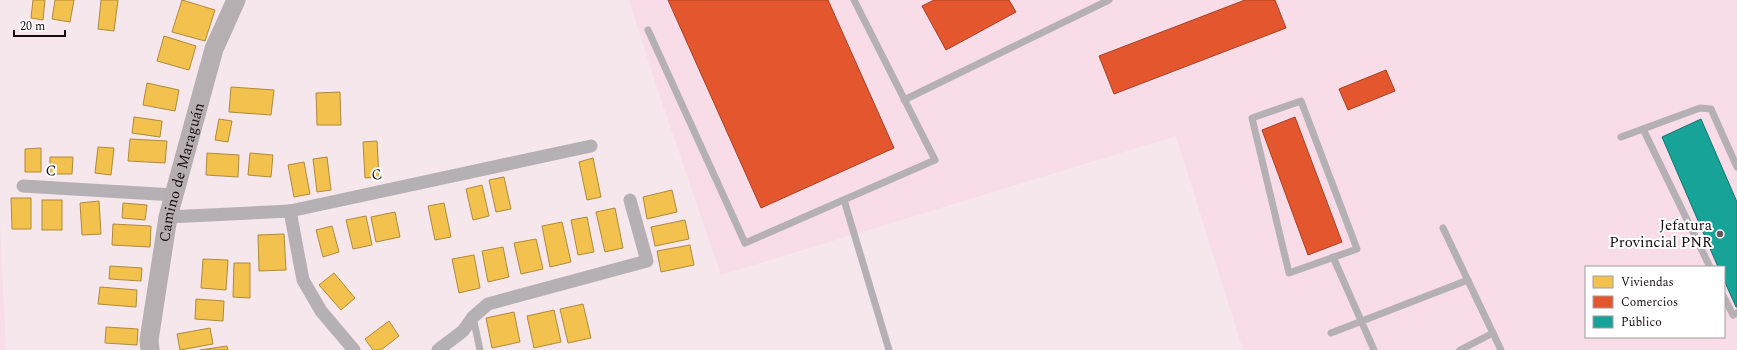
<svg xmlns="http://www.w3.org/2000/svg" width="1737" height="350" viewBox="0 0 1737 350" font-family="Spectral,serif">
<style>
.built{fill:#f8dce7;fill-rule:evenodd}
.homes{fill:#f2c14e;stroke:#b08a3b}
.shops{fill:#e4572e;stroke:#a64025}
.public{fill:#17a398;stroke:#17756f}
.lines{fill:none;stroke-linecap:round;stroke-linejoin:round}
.lane{stroke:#b5b0b3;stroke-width:7}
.street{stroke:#b5b0b3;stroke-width:13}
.secondary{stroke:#b5afb2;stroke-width:19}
.poi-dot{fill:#64585d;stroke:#fff;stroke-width:1.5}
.labels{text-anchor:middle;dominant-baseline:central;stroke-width:4;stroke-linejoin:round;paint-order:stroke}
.street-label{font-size:15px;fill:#160b10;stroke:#fff}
.poi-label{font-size:15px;fill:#160b10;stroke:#fff;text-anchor:end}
</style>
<rect width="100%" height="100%" fill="#f5e7ec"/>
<g class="built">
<path d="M629 0H1737V350H1243L1176 136 721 275 653 76ZM1586 267H1724V337H1586Z"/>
<path d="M0 225 6 350H0Z"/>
</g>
<g class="homes">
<path d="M33 0H45L43 20 31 18Z"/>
<path d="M55 0H74L70 22 52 19Z"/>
<path d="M101 0H118L114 31 98 29Z"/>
<path d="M182 0 215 10 205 41 172 32Z"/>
<path d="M164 36 196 46 189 70 157 61Z"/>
<path d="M147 83 179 90 175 111 143 105Z"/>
<path d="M231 87 274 90 271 115 229 112Z"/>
<path d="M340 92 341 125H317L316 93Z"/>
<path d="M134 117 162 121 160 137 132 133Z"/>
<path d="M219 119 232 121 228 142 215 140Z"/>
<path d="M130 139 167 141 165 163 128 161Z"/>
<path d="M377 141 379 177 365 178 363 142Z"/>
<path d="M98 147 114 148 111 175 95 173Z"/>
<path d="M41 148V172H25V149Z"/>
<path d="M207 153 239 155 238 177 206 175Z"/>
<path d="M250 153 273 155 271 177 248 175Z"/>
<path d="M50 157H73L72 174H50Z"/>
<path d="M327 157 331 190 317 192 313 159Z"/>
<path d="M593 158 601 197 587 200 579 162Z"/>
<path d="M304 162 310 194 294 197 288 165Z"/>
<path d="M504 177 511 209 496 212 489 180Z"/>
<path d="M482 185 489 216 473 220 466 189Z"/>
<path d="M672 190 677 212 647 219 643 197Z"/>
<path d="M11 198H31V229H12Z"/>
<rect x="42" y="200" width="20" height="30"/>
<path d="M99 201 101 234 82 235 80 203Z"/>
<path d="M123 203 147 205 145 220 122 218Z"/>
<path d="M444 203 451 237 435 240 428 206Z"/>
<path d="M615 208 623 248 605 252 596 212Z"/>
<path d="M395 212 400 237 376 242 371 217Z"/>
<path d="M366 216 372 245 353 249 346 220Z"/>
<path d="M587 217 594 252 578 255 571 220Z"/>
<path d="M685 220 689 239 655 246 651 227Z"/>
<path d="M562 222 571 262 550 267 542 226Z"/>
<path d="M113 224 151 226 150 247 112 245Z"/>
<path d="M332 226 339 252 323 257 316 230Z"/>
<path d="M284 234 286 270 259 271 258 235Z"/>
<path d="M536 239 543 269 521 274 514 243Z"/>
<path d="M690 245 694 265 661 272 657 251Z"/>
<path d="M503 247 509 277 488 282 482 251Z"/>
<path d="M474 255 480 288 459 293 452 259Z"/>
<path d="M203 259 228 260 226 290 201 288Z"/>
<path d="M234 263H250V298L233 297Z"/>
<path d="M110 266 142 268 141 281 109 279Z"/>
<path d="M334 273 355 298 341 310 319 285Z"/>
<path d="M100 287 137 290 136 307 98 304Z"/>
<path d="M196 299 224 301 223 321 195 319Z"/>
<path d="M583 304 591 338 568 343 560 309Z"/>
<path d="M554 310 561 342 534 348 527 316Z"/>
<path d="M514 312 520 342 492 348 486 318Z"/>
<path d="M389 321 399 336 381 350H373L365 339Z"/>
<path d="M106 327 138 329 137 345 105 343Z"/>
<path d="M210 328 213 344 180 350 177 334Z"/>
<path d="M227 346 228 350H200Z"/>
</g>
<g class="shops">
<path d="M668 0H828L894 148 761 208Z"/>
<path d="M934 0H1009L1016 12 946 50 922 6Z"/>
<path d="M1245 0H1275L1286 28 1114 94 1099 56Z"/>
<path d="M1386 70 1395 91 1348 110 1339 89Z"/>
<path d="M1295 117 1342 242 1308 255 1262 130Z"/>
</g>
<path class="public" d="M1701 119 1737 202V307H1736L1724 280V267H1718L1662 137Z"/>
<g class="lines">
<g class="lane">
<path d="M648 30 745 243 935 160 854 0"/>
<path d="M904 100 1109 0"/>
<path d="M1301 101 1357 249 1289 273 1252 118Z"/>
<path d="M1643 129 1710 267"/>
<path d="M1621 137 1700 108 1711 109 1737 167"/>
<path d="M844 200 889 350"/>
<path d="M1443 228 1501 350"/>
<path d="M1333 257 1374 350"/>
<path d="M1724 297 1733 315 1737 313"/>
<path d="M473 317 480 350"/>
<path d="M1331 333 1468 280"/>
<path d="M1460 350 1493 333"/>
</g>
<g class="street">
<path d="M23 186 174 195"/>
<path d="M290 211 303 280 321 311 354 350"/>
<path d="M168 217 290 211 591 146"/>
<path d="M438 350 463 331 473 317 488 304 647 261 630 200"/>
</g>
<path class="secondary" id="s1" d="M150 350 149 340 168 217 214 49 236 0"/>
</g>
<circle class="poi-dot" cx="1720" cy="234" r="4"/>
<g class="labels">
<g class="street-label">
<text transform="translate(51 171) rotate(4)">C</text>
<text stroke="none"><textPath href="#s1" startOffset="181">Camino de Maraguán</textPath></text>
<text transform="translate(377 175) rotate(-12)">C</text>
</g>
<g class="poi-label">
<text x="1712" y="225">Jefatura<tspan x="1712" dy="17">Provincial PNR</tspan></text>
</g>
</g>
<rect x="1585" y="266" width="140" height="72" fill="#ffffff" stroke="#a29d9f"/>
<rect x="1593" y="276" width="20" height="12" fill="#f2c14e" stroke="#a29d9f"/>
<text x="1621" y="286" font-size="12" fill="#160b10">Viviendas</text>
<rect x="1593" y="296" width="20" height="12" fill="#e4572e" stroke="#a29d9f"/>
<text x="1621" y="306" font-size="12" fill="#160b10">Comercios</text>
<rect x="1593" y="316" width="20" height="12" fill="#17a398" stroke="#a29d9f"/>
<text x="1621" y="326" font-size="12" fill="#160b10">Público</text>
<path d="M14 30v6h51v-6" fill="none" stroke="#160b10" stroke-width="2"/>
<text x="20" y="30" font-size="12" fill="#160b10" stroke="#ffffff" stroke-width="3" paint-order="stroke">20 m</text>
</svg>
